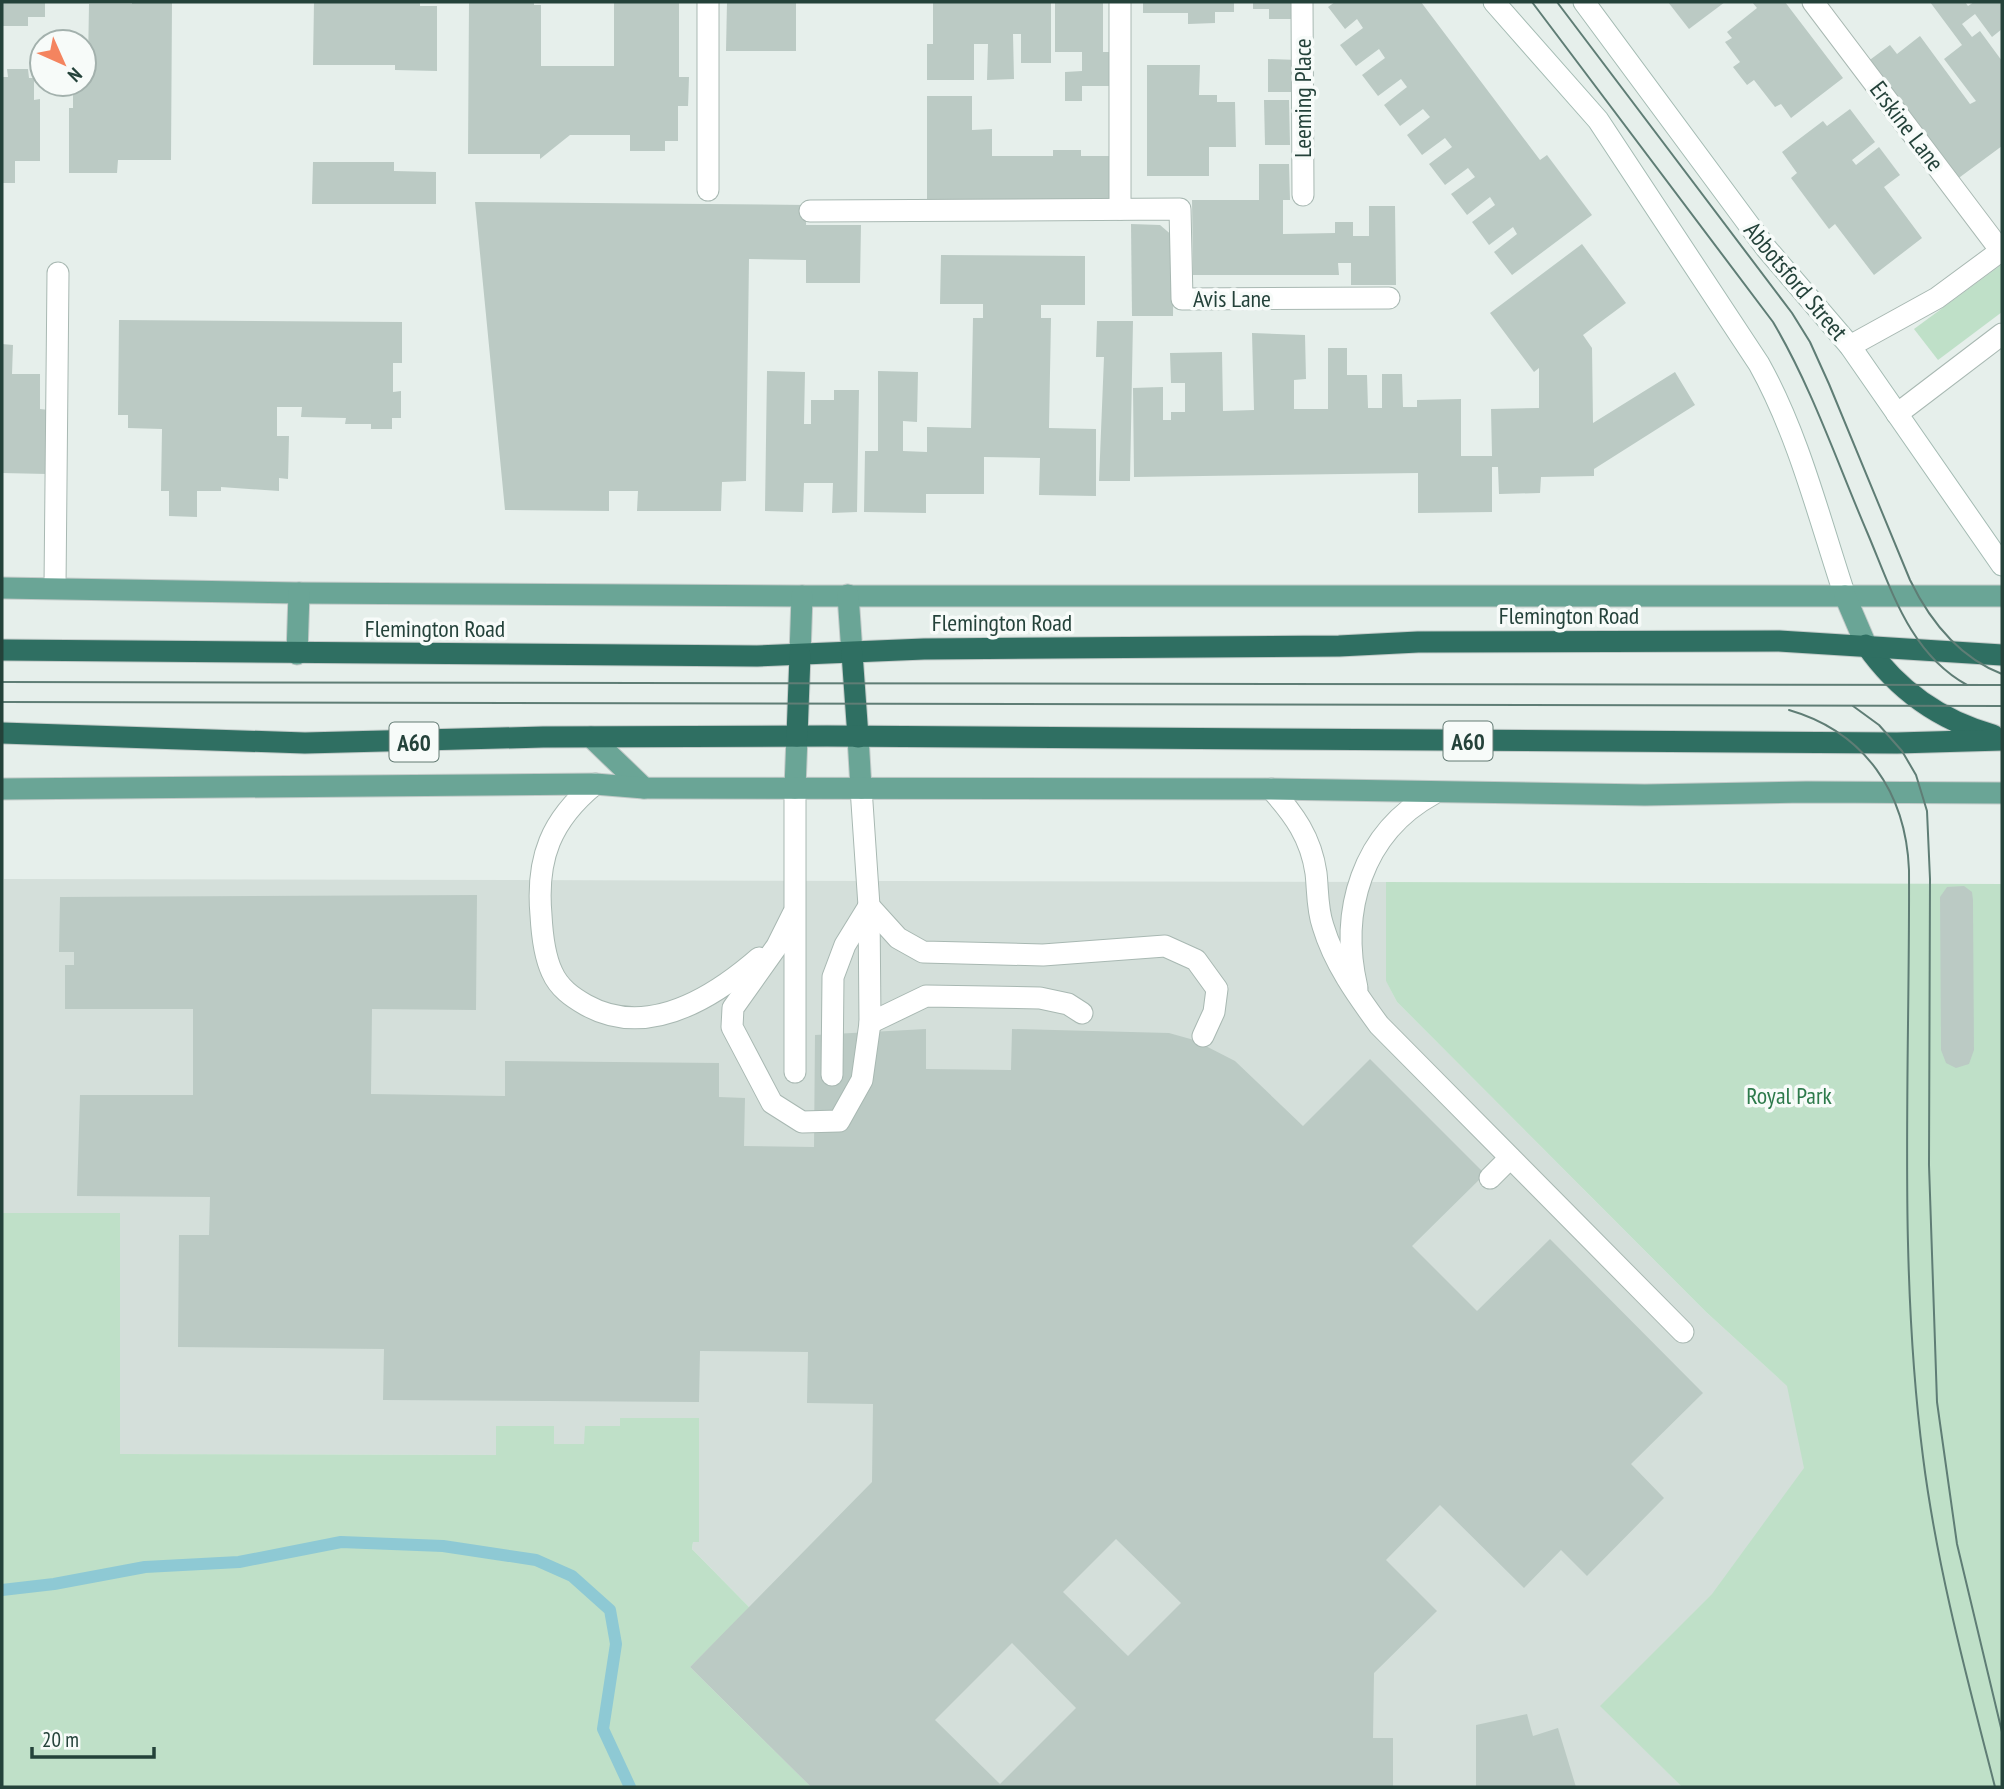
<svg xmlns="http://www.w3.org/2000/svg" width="2004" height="1789" viewBox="0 0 2004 1789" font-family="'PT Sans Narrow',sans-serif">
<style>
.built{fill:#d4dfda}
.green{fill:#bfe0c8}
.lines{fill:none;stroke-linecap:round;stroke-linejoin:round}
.stream{stroke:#8ec9d4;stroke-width:12}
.building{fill:#bbcac4;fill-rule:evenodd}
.lane-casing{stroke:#a8b8b2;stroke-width:23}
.street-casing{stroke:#a8b8b2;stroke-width:23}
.secondary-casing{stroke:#a4bbb3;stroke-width:23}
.primary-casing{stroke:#c2cac8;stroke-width:23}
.highway-casing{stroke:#c2cac8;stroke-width:23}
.lane{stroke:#fff;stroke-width:21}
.street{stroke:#fff;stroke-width:21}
.secondary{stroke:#fff;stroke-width:21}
.primary{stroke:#6aa596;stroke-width:21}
.highway{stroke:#2f6f62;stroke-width:21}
.tram{stroke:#5f7d75;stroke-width:2}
.labels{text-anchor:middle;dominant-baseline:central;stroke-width:7;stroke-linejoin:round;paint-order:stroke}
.shield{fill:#f7fbf9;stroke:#637a73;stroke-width:2}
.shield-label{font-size:23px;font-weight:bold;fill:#24423a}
.street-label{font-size:24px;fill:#24423a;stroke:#f7fbf9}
.park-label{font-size:24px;fill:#2d7a4b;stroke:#f7fbf9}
</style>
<rect width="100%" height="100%" fill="#e6efeb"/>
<path class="built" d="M4 879 1386 882V980L1397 1002 1706 1312 1857 1449 1601 1706 1682 1787H811L690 1667 750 1608 692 1549 693 1542 699 1541 698 1418H620L621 1426H585V1444H554V1427L496 1426 497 1455 120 1454V1213H2Z"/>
<g class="green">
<path d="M2001 265 2002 312 1938 360 1914 329Z"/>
<path d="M1386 882 2002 884V1787H1682L1600 1706 1712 1594 1804 1468 1787 1386 1706 1312 1397 1002 1386 981Z"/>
<path d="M2 1213H120V1454L496 1455V1426H554V1444H584L585 1426H620V1418H699V1542H693L692 1549 750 1608 690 1667 811 1787H2Z"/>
</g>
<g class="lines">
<path class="stream" d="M2 1590 54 1584 145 1567 239 1562 341 1542 443 1546 536 1560 572 1576 610 1610 616 1644 603 1729 630 1787"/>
</g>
<g class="building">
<path d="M2 2H45V17H28V26H2Z"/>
<path d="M132 2H172L171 160H118L117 173H69V108H73V84H84V63H88L89 4H132Z"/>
<path d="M314 2H420V6H437V71L395 70V65H313Z"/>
<path d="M469 2H534V5H541V66H614V2H679V77H689L688 106H678V141H665V151H630V135H570L540 159V154H468Z"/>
<path d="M727 2H796V51H726Z"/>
<path d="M933 2H1051V63H1021V34H1013L1014 79 987 80 988 44H974V80H927V44H933Z"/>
<path d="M1055 2H1103V52H1113L1114 86H1082V101H1065V72L1082 71V52H1055Z"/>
<path d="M1143 2H1234V12H1215V23L1188 24V13H1143Z"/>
<path d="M1253 2H1295V19H1269V9H1253Z"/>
<path d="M1335 2H1421L1540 160 1547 155 1592 215 1512 275 1494 252 1517 234 1513 227 1489 245 1472 222 1495 205 1490 197 1467 215 1451 194 1475 177 1468 168 1445 185 1429 164 1452 147 1445 138 1422 155 1407 135 1430 117 1423 109 1400 126 1384 105 1407 87 1401 79 1378 96 1362 75 1385 58 1379 49 1356 66 1340 45 1363 28 1357 19 1345 29 1328 7Z"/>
<path d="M1668 2H1725L1689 29Z"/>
<path d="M1752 2H1785L1843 78 1791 118 1781 104 1775 107 1754 80 1747 85 1733 67 1740 62 1725 42 1732 38 1727 32 1757 8Z"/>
<path d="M1930 2H1965L1968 6 1974 2H2002V29L1992 37 1975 14 1962 24 1972 37 1980 31 2002 61V146L1956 180 1867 62 1890 45 1897 54 1920 36 1970 104 1976 101 1944 59 1962 45Z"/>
<path d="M1268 59 1299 60V92H1268Z"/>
<path d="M1147 65H1200L1199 95H1217V102H1235L1236 147H1209V176H1147Z"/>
<path d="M7 69H28L29 78H34V100L40 99V161H15V183H2V77H8Z"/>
<path d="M927 96H972V130L992 129V156H1053V150H1081V156H1111V199L927 201Z"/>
<path d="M1264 100H1289L1290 145H1265Z"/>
<path d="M1850 109 1875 142 1852 160 1856 165 1879 147 1900 175 1884 187 1922 238 1874 275 1835 224 1829 229 1808 201 1791 178 1797 173 1782 152 1823 121 1827 126Z"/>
<path d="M313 162H394V171L436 172V204H312Z"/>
<path d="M1259 164H1289L1290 200H1283V234L1335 233V222H1353V236H1369V206H1395L1396 285H1351V263H1338L1339 275H1193L1192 200H1259Z"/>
<path d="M475 202 807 205 806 225H861L860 283H806V260L749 259 746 481 722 482 721 511H637L638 491H609V511L505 510Z"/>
<path d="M1131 224 1160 225 1174 237 1173 316H1132Z"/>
<path d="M1582 244 1626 303 1583 335 1592 348 1593 423 1675 372 1695 405 1594 469V476L1541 477 1540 493 1499 494 1498 467H1492V512L1418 513V473L1134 477 1133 388 1163 387V420H1171V412H1185V383H1171L1170 353 1222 352 1223 411 1254 410 1252 333 1305 335 1306 379 1294 380V409H1328V348H1347V375H1367L1368 408H1382V374H1402L1403 407H1417V400L1461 399V456H1492L1491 409 1539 408V368L1534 372 1490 313Z"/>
<path d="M941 255 1085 256V305H1041V318H1051L1049 428 1096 429V496L1039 495 1040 458 984 457V494H926V513L864 512 865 451H878V371L918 372 917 422 903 421V451L927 452V427L971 428 973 318H983V304H940Z"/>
<path d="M119 320 402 322V363H393V392L401 391V418H392V429H371V424H345L346 418 301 417 302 407H277V436H289L288 479 279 478V491L221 487V491H197V517L169 516V491H161L162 429 128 428V415H118Z"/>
<path d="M1097 321H1133L1130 481H1099L1104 357H1096Z"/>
<path d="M2 344 13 345 12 374H40V409L49 410 47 474 2 473Z"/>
<path d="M767 371 805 372 804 424H811V400H834V390H859L857 512 832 513 833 483H804L803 512 765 511Z"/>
<path d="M1964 886 1972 892 1973 900 1974 1050 1969 1064 1956 1068 1946 1063 1941 1050 1940 897 1947 887Z"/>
<path d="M477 895 476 1010 372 1009 371 1094 505 1096V1061L719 1063V1097L745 1098 744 1146 814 1147 815 1035 926 1029V1069L1011 1070 1012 1029 1169 1033 1194 1040 1235 1061 1303 1126 1370 1059 1485 1174 1412 1246 1477 1311 1550 1239 1703 1393 1631 1464 1664 1498 1587 1576 1561 1550 1524 1588 1440 1505 1386 1560 1437 1611 1374 1673 1373 1738H1393V1787H811L690 1667 872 1482 873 1404 807 1403 808 1352 700 1351 699 1402 383 1400 384 1349 178 1347 179 1235H209L210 1197 77 1196 80 1095H193V1009H65V965H74V952H59L60 897ZM1116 1539 1181 1603 1128 1656 1063 1592ZM1012 1643 1076 1708 1000 1784 935 1720Z"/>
<path d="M1527 1714 1533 1736 1558 1728 1576 1787H1476V1725Z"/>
</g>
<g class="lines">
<defs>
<g id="lane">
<path d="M1120 2V209"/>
<path d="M1302 2 1303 195"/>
<path d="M1813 2 2001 251"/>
<path d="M708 190V2"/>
<path d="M810 211 1180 209 1182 299 1389 298"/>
<path d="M55 587 58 273"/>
<path d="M595 784C551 820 536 858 541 915 542 934 544 955 552 972 559 988 572 997 586 1005 647 1039 713 998 759 958"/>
<path d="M795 788V1072"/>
<path d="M1271 789C1294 814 1311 838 1316 873 1318 891 1317 909 1323 926 1334 963 1357 995 1379 1025L1683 1332"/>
<path d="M869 906 898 938 923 952 1043 955 1165 946 1196 960 1217 989 1214 1012 1203 1036"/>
<path d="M793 914 777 946 733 1008 732 1027 772 1103 802 1122 839 1121 862 1080 870 1023 869 906 861 788"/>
<path d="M1357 988C1339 911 1362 833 1433 794"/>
<path d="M870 1023 926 996 1040 998 1068 1004 1082 1013"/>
<path d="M832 1075 833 977 845 945 869 906"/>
<path d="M1490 1178 1510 1158"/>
</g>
<g id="street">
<path d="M1850 346 1937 298 2002 250"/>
<path d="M1897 414 2002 334"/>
</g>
<g id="secondary">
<path d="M1494 2 1598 120 1759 364C1799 436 1819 518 1845 596"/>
<path d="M1584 2 1766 248 1850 346 2002 565"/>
</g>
<g id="primary">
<path d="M2 588 299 593 802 596H2002"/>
<path d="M848 595 852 653"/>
<path d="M1845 596 1866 645"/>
<path d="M297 654 299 593"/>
<path d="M800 655 802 596"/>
<path d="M591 737 644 788"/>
<path d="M858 737 861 788"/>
<path d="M795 788 797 736"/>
<path d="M2 789 595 784 644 788 1271 789 1645 795 1807 792 2002 793"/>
</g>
<g id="highway">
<path d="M1866 645C1898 691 1939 720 1993 735"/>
<path d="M2 650 757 656 924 649 1339 646 1418 642 1779 641 2002 655"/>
<path d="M852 653 858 737"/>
<path d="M2 733 305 743 543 737 827 736 1897 743 2002 740"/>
<path d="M797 736 800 655"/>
</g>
</defs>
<use href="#lane" class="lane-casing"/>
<use href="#street" class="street-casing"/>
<use href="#secondary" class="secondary-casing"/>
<use href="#primary" class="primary-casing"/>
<use href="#highway" class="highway-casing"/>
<use href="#lane" class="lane"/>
<use href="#street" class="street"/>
<use href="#secondary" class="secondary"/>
<use href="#primary" class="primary"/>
<use href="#highway" class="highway"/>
<g class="tram">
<path d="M1532 2 1773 322C1812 388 1837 462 1867 532 1891 588 1909 653 1967 685"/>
<path d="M1557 2 1792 313 1810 342 1829 384 1910 580C1930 621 1958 657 2002 674"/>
<path d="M2 682 2002 685"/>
<path d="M2 702 2002 706"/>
<path d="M1853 706 1879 725 1902 751 1916 775 1927 811 1930 879 1929 1165 1937 1402 1957 1544 2002 1732"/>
<path d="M1789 710C1865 732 1906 793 1909 870 1910 1065 1898 1263 1923 1457 1937 1568 1967 1678 1995 1787"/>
</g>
</g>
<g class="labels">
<g class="shield">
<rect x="1443.5" y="721.5" width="49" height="39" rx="5"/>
<rect x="389.5" y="722.5" width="49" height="39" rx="5"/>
</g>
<g class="shield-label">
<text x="1468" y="741">A60</text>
<text x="414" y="742">A60</text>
</g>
<g class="street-label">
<text transform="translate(1302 98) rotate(-90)">Leeming Place</text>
<text transform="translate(1907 126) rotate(53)">Erskine Lane</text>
<text transform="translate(1796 281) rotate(50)">Abbotsford Street</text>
<text x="1232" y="298">Avis Lane</text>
<text x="1569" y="615">Flemington Road</text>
<text x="1002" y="622">Flemington Road</text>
<text x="435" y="628">Flemington Road</text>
</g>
<g class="park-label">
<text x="1789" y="1095">Royal Park</text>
</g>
</g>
<rect width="2004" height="1789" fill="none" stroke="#24423a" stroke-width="7"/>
<g transform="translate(63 63) rotate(135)"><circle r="33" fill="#f7fbf9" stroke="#a3b1ad" stroke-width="2"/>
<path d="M0-5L12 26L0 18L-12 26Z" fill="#f4845f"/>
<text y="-10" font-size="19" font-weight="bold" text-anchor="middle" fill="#24423a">N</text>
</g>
<path d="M32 1747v10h122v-10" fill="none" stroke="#24423a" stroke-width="3.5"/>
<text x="42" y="1747" font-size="21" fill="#24423a" stroke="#f7fbf9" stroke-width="5" paint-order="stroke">20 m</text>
</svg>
